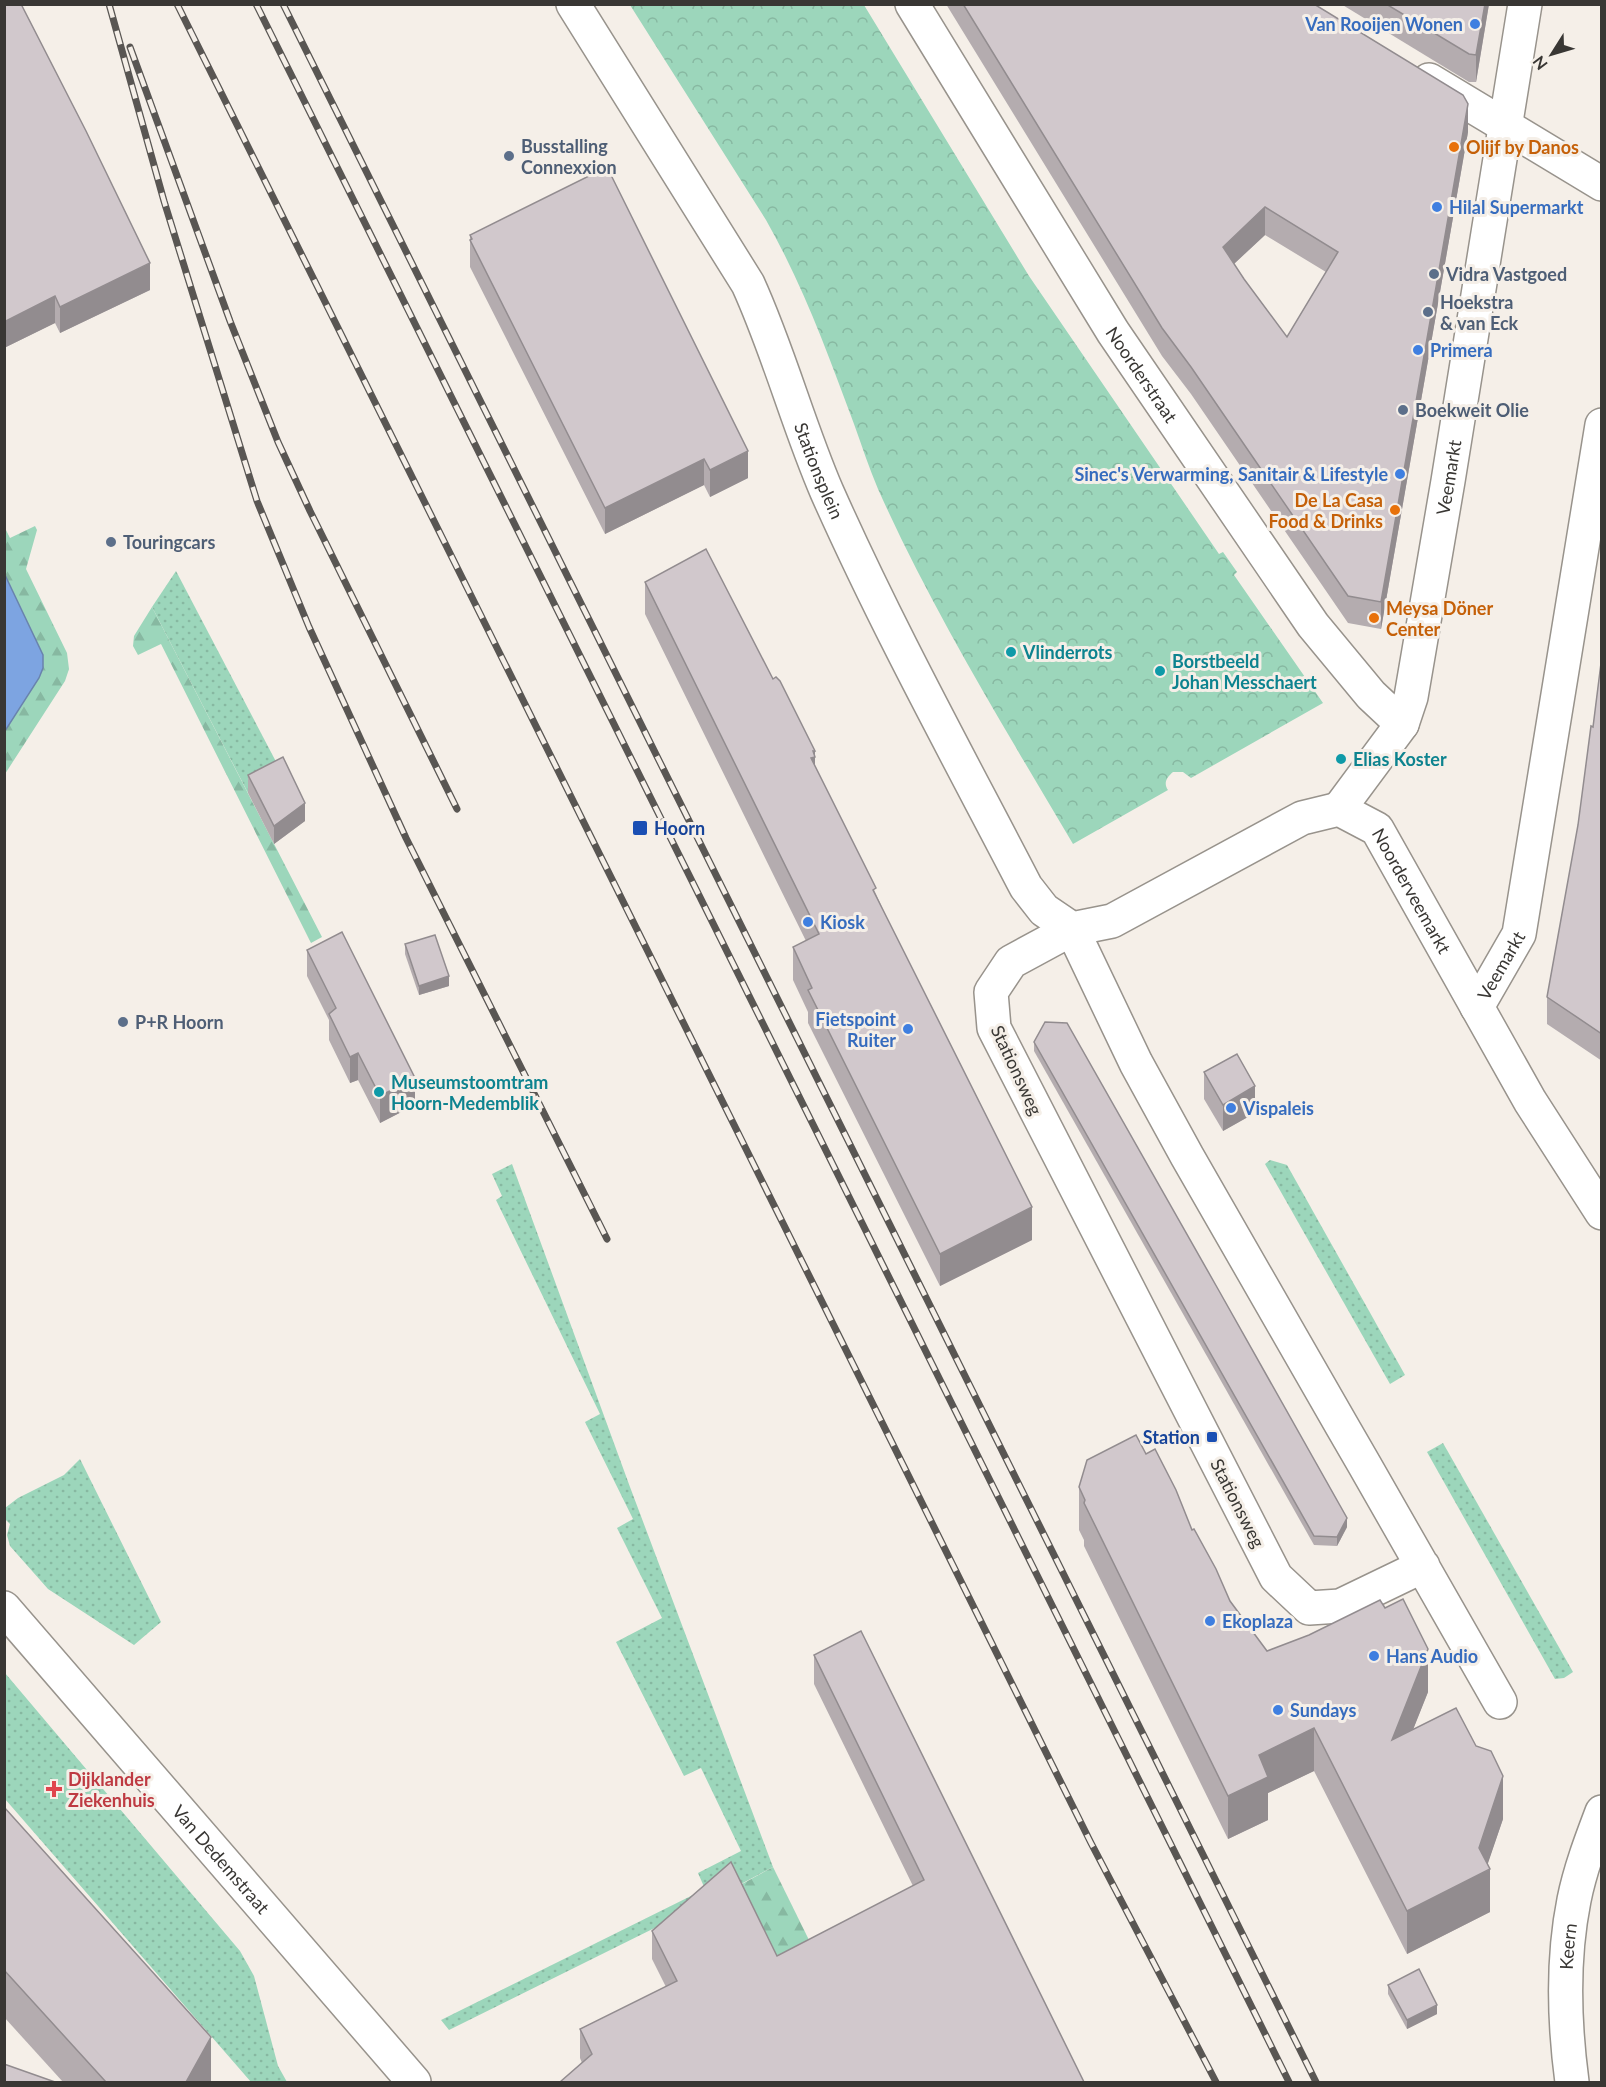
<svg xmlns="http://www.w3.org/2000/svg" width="1606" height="2087" viewBox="0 0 1606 2087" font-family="Lato,sans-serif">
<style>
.grass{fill:url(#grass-dots)}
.forest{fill:url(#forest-firs)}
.park{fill:url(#park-crowns)}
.water{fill:#7da4e1;stroke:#6983ad;stroke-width:1.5}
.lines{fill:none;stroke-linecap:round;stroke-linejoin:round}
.minor-casing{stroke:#98938c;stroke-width:36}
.tertiary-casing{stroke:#98938c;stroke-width:36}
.minor{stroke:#fff;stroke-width:33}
.tertiary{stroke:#fff;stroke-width:33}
.rail-casing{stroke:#595653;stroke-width:7}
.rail{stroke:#f5efe8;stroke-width:4.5;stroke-dasharray:14;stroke-linecap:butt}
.wall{fill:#b4acaf;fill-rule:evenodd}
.shaded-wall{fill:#928c8f}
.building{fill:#d1c8cc;stroke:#928c8f;stroke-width:1.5;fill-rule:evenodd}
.shop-dot{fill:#3f7fe0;stroke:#f5efe8;stroke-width:2}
.food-dot{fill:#e8710a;stroke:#f5efe8;stroke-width:2}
.service-dot{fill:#5c6f8a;stroke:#f5efe8;stroke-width:2}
.culture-dot{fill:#0f9aa8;stroke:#f5efe8;stroke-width:2}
.transit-dot{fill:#1a4fb4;stroke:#f5efe8;stroke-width:2}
.health-dot{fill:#e0444e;stroke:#f5efe8;stroke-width:2}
.labels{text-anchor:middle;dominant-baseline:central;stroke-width:6;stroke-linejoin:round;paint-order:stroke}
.shop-label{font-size:18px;font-weight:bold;fill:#366cbe;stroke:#f5efe8;text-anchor:start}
.service-label{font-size:18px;font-weight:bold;fill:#4e5e75;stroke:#f5efe8;text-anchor:start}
.food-label{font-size:18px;font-weight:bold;fill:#c56008;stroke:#f5efe8;text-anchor:start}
.street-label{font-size:18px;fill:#393734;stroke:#f5efe8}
.culture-label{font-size:18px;font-weight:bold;fill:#0d838f;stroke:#f5efe8;text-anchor:start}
.transit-label{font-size:18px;font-weight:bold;fill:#164399;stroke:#f5efe8;text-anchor:start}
.health-label{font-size:18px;font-weight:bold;fill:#be3a42;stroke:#f5efe8;text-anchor:start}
</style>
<defs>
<pattern id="grass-dots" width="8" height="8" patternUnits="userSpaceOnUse" patternTransform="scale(1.5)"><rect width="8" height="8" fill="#9cd6bb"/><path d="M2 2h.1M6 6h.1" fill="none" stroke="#87b8a1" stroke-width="1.8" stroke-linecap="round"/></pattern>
<pattern id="forest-firs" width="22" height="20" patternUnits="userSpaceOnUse" patternTransform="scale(1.5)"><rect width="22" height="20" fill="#9cd6bb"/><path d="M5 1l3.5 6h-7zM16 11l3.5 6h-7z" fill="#87b8a1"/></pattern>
<pattern id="park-crowns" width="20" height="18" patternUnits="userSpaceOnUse" patternTransform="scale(1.5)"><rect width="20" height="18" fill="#9cd6bb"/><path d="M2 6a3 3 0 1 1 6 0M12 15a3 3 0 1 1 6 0" fill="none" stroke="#87b8a1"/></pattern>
</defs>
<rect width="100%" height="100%" fill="#f5efe8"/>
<g class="grass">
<path d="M176 571 283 775 248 793 152 607Z"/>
<path d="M1270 1160 1287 1165 1405 1375 1390 1384 1265 1164Z"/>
<path d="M512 1164 630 1487 773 1867 711 1900 449 2030 441 2020 705 1889 698 1873 741 1851 701 1768 684 1776 616 1642 662 1618 617 1528 633 1519 585 1422 600 1414 496 1200 502 1196 492 1174Z"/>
<path d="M1443 1443 1573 1672 1564 1678 1555 1679 1427 1452Z"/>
<path d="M80 1459 161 1622 134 1645 48 1589 10 1546 7 1535 10 1524 5 1519V1508L18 1498 64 1475Z"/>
<path d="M5 1673 240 1951 254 1976 278 2066 287 2082H251L5 1799Z"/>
</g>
<g class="forest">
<path d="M4 526 10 538 35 526 37 530 26 569 67 653 69 669 65 681 5 774V731L39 678 43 668V655L5 575Z"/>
<path d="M152 607 322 937 311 943 161 644 138 655 133 646 134 636Z"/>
<path d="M773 1867 879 2082H826L731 1890Z"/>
</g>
<path class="park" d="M630 5H864L1029 276 1219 554 1223 552 1237 572 1234 575 1323 703 1191 778 1183 772H1173C1167 777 1163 783 1168 790L1073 844C1004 727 933 612 878 489 869 468 862 446 854 424 828 354 803 285 766 220Z"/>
<path class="water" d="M5 575 43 655V668L39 678 5 731Z"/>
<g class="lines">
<defs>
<g id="minor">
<path id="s1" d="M912 4 1113 332 1313 625 1371 695 1402 724"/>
<path d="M1429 80 1602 184"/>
<path id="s2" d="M1339 809 1402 724 1411 697 1448 481 1525 4"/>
<path id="s3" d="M1477 1007 1519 934 1602 425"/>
<path d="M1423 1566 1340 1606 1309 1608 1276 1577 994 1028 991 992 1011 962 1072 929 1136 1063 1187 1156 1342 1426 1364 1464 1500 1702"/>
</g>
<g id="tertiary">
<path id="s4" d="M573 4 748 284C779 352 798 425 827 492 887 627 958 756 1026 887L1044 910 1072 929 1112 921 1302 818 1339 809 1377 829 1530 1101 1602 1213"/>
<path id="s5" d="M4 1608 414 2082"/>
<path id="s6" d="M1572 2082C1564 2022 1562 1960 1574 1900 1580 1870 1591 1841 1602 1812"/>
</g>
</defs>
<use href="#minor" class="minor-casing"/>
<use href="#tertiary" class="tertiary-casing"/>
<use href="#minor" class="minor"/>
<use href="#tertiary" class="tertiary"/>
<defs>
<g id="rail">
<path d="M109 4 164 201 257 501 309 627 406 838 607 1239"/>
<path d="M177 4 1091 1843 1216 2082"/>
<path d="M256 4 1289 2082"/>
<path d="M283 4 1316 2082"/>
<path d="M130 47 230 321 278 442 310 511 457 809"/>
</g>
</defs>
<use href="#rail" class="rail-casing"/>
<use href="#rail" class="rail"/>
</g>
<g class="wall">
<path d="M4 4 150 290 60 333 55 323 4 348Z"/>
<path d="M946 4H1314L1468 132 1381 629 1348 623 1191 394 1162 356ZM1265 235 1326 272 1287 337 1244 279 1234 264Z"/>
<path d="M1341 4H1489L1476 82H1469Z"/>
<path d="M470 235 748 478 710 497 704 485 605 534 470 267Z"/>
<path d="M645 582 773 679 815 751V766L876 894 1032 1240 940 1286 808 1023V1012L793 980V947L806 941 645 614Z"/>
<path d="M1602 655V1061L1547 1024V997L1578 825 1593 727Z"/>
<path d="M248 775 305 821 274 844 248 793Z"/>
<path d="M405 944 449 986 419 995 405 954Z"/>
<path d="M307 950 415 1105 380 1123 358 1080 350 1083 329 1040V1020L307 976Z"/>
<path d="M1034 1042 1347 1527 1337 1546 1314 1545 1034 1051Z"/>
<path d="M1204 1072 1255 1113 1223 1131 1204 1099Z"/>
<path d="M1146 1454 1192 1530 1230 1601 1267 1651 1428 1692 1413 1729 1503 1819 1487 1865 1490 1912 1407 1954 1314 1771 1268 1793V1820L1228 1839 1084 1546V1540L1079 1530V1487Z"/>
<path d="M814 1655 1084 2082 582 2063 580 2058V2029L666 1987 652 1959V1931L777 1956 913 1886 814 1684Z"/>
<path d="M4 1807 211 2082H63L4 2017Z"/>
<path d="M1388 1985 1437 2014 1407 2029 1388 1994Z"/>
</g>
<g class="shaded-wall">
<path d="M1485 4H1489L1476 82V55Z"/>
<path d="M1468 104V132L1381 629V602Z"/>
<path d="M1265 207V235L1223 274V247Z"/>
<path d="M150 263V290L60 333V307Z"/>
<path d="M55 296V323L4 348V322Z"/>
<path d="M748 451V478L710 497V470Z"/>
<path d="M704 459V485L605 534V508Z"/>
<path d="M813 751H815V789L811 758Z"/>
<path d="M305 803V821L274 844V826Z"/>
<path d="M449 976V986L419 995V986Z"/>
<path d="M358 1053V1080L350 1083V1057Z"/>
<path d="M415 1078V1105L380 1123V1096Z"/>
<path d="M1255 1086V1113L1223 1131V1105Z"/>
<path d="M1032 1207V1240L940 1286V1254Z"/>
<path d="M1347 1518V1527L1337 1546V1537Z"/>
<path d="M1428 1649V1692L1392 1783V1740Z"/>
<path d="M1314 1728V1771L1268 1793V1820L1228 1839V1796L1259 1755Z"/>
<path d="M1503 1776V1819L1485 1872 1490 1869V1912L1407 1954V1911L1479 1848Z"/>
<path d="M1437 2005V2014L1407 2029V2020Z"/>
<path d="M211 2037V2082H186Z"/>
</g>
<g class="building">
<path d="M4 4H21L86 131 150 263 60 307 55 296 4 322Z"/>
<path d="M963 4H1314L1463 95 1468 104 1381 602 1348 596 1191 367 1162 328ZM1265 207 1338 252 1287 337 1244 279 1223 247Z"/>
<path d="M1386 4H1485L1476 55 1469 54Z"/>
<path d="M607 167 748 451 710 470 704 459 605 508 470 240 472 239 470 235Z"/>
<path d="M706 549 773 679 776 677 780 681 815 751H813L815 757 811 758 876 888 873 890 1032 1207 940 1254 808 990 812 988 793 947 819 934 645 582Z"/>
<path d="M1602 655V1034L1547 997 1578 825 1591 726 1593 727Z"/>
<path d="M283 757 305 803 274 826 248 775Z"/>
<path d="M342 932 415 1078 380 1096 358 1053 350 1057 329 1014 336 1008 307 950Z"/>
<path d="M435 935 449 976 419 986 405 944Z"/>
<path d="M1045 1022 1067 1023 1218 1289 1347 1518 1337 1537 1314 1536 1034 1042Z"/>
<path d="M1237 1054 1255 1086 1223 1105 1204 1072Z"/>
<path d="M1136 1435 1146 1454 1155 1449 1176 1490 1192 1530 1194 1529 1216 1569 1230 1601 1267 1651 1309 1635 1380 1600 1385 1608 1403 1599 1428 1649 1392 1740 1456 1708 1476 1746 1491 1751 1503 1776 1479 1848 1490 1869 1407 1911 1314 1728 1259 1755 1268 1777 1228 1796 1084 1503 1085 1500 1079 1487 1087 1460Z"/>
<path d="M861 1631 1084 2082H560L592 2054 580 2029 677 1981 652 1931 731 1862 777 1956 924 1880 814 1655Z"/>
<path d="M4 1807 211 2037 186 2082H106L4 1970Z"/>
<path d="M1419 1969 1437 2005 1407 2020 1388 1985Z"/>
<path d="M4 2064 55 2082H4Z"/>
</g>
<g class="shop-dot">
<circle cx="1475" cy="24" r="6"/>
<circle cx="1437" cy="207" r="6"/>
<circle cx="1418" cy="350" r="6"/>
<circle cx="1400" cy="474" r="6"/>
<circle cx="808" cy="922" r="6"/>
<circle cx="908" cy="1029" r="6"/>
<circle cx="1231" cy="1108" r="6"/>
<circle cx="1210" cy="1621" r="6"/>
<circle cx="1374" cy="1656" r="6"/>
<circle cx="1278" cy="1710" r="6"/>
</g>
<g class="food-dot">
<circle cx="1454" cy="147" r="6"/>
<circle cx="1395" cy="510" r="6"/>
<circle cx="1374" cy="618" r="6"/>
</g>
<g class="service-dot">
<circle cx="509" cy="156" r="6"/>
<circle cx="1434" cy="274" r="6"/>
<circle cx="1428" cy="312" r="6"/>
<circle cx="1403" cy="410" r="6"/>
<circle cx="111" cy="542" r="6"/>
<circle cx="123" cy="1022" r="6"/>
</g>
<g class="culture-dot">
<circle cx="1011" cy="652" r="6"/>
<circle cx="1160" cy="671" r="6"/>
<circle cx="1341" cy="759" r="6"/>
<circle cx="379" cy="1092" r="6"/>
</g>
<g class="transit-dot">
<rect x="632" y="820" width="16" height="16" rx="3"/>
<rect x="1206" y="1431" width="12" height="12" rx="3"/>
</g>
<path class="health-dot" d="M51 1780h6v6h6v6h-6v6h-6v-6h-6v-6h6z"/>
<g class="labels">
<g class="shop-label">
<text x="1463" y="24" text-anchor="end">Van Rooijen Wonen</text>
<text x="1449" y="207">Hilal Supermarkt</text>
<text x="1430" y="350">Primera</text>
<text x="1388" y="474" text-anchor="end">Sinec's Verwarming, Sanitair &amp; Lifestyle</text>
<text x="820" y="922">Kiosk</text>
<text x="896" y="1019" text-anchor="end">Fietspoint<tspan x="896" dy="21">Ruiter</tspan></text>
<text x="1243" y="1108">Vispaleis</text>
<text x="1222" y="1621">Ekoplaza</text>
<text x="1386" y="1656">Hans Audio</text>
<text x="1290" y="1710">Sundays</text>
</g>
<g class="service-label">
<text x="521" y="146">Busstalling<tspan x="521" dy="21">Connexxion</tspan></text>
<text x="1446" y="274">Vidra Vastgoed</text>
<text x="1440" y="302">Hoekstra<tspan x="1440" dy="21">&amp; van Eck</tspan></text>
<text x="1415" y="410">Boekweit Olie</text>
<text x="123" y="542">Touringcars</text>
<text x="135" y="1022">P+R Hoorn</text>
</g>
<g class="food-label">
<text x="1466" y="147">Olijf by Danos</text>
<text x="1383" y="500" text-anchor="end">De La Casa<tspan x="1383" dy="21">Food &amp; Drinks</tspan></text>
<text x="1386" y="608">Meysa Döner<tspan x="1386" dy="21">Center</tspan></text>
</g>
<g class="street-label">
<text stroke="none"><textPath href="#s1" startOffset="436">Noorderstraat</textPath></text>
<text stroke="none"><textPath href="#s4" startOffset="530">Stationsplein</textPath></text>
<text stroke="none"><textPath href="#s2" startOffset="357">Veemarkt</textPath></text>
<text stroke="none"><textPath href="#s4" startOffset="1467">Noorderveemarkt</textPath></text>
<text stroke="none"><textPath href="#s3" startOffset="48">Veemarkt</textPath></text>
<text transform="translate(1017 1070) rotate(65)">Stationsweg</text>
<text transform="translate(1238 1503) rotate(63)">Stationsweg</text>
<text stroke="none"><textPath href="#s5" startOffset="332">Van Dedemstraat</textPath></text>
<text stroke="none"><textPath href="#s6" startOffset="136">Keern</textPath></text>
</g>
<g class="culture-label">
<text x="1023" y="652">Vlinderrots</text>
<text x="1172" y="661">Borstbeeld<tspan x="1172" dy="21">Johan Messchaert</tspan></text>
<text x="1353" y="759">Elias Koster</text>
<text x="391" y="1082">Museumstoomtram<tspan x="391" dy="21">Hoorn-Medemblik</tspan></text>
</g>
<g class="transit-label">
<text x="654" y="828">Hoorn</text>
<text x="1200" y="1437" text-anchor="end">Station</text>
</g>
<g class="health-label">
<text x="68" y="1779">Dijklander<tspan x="68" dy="21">Ziekenhuis</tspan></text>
</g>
</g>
<rect width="1606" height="2087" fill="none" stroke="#393734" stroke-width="12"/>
<g transform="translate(1552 54) rotate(233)" stroke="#f5efe8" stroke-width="4.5" paint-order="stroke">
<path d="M0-4.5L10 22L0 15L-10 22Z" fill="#393734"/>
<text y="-9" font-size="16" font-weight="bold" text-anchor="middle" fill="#393734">N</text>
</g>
</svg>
